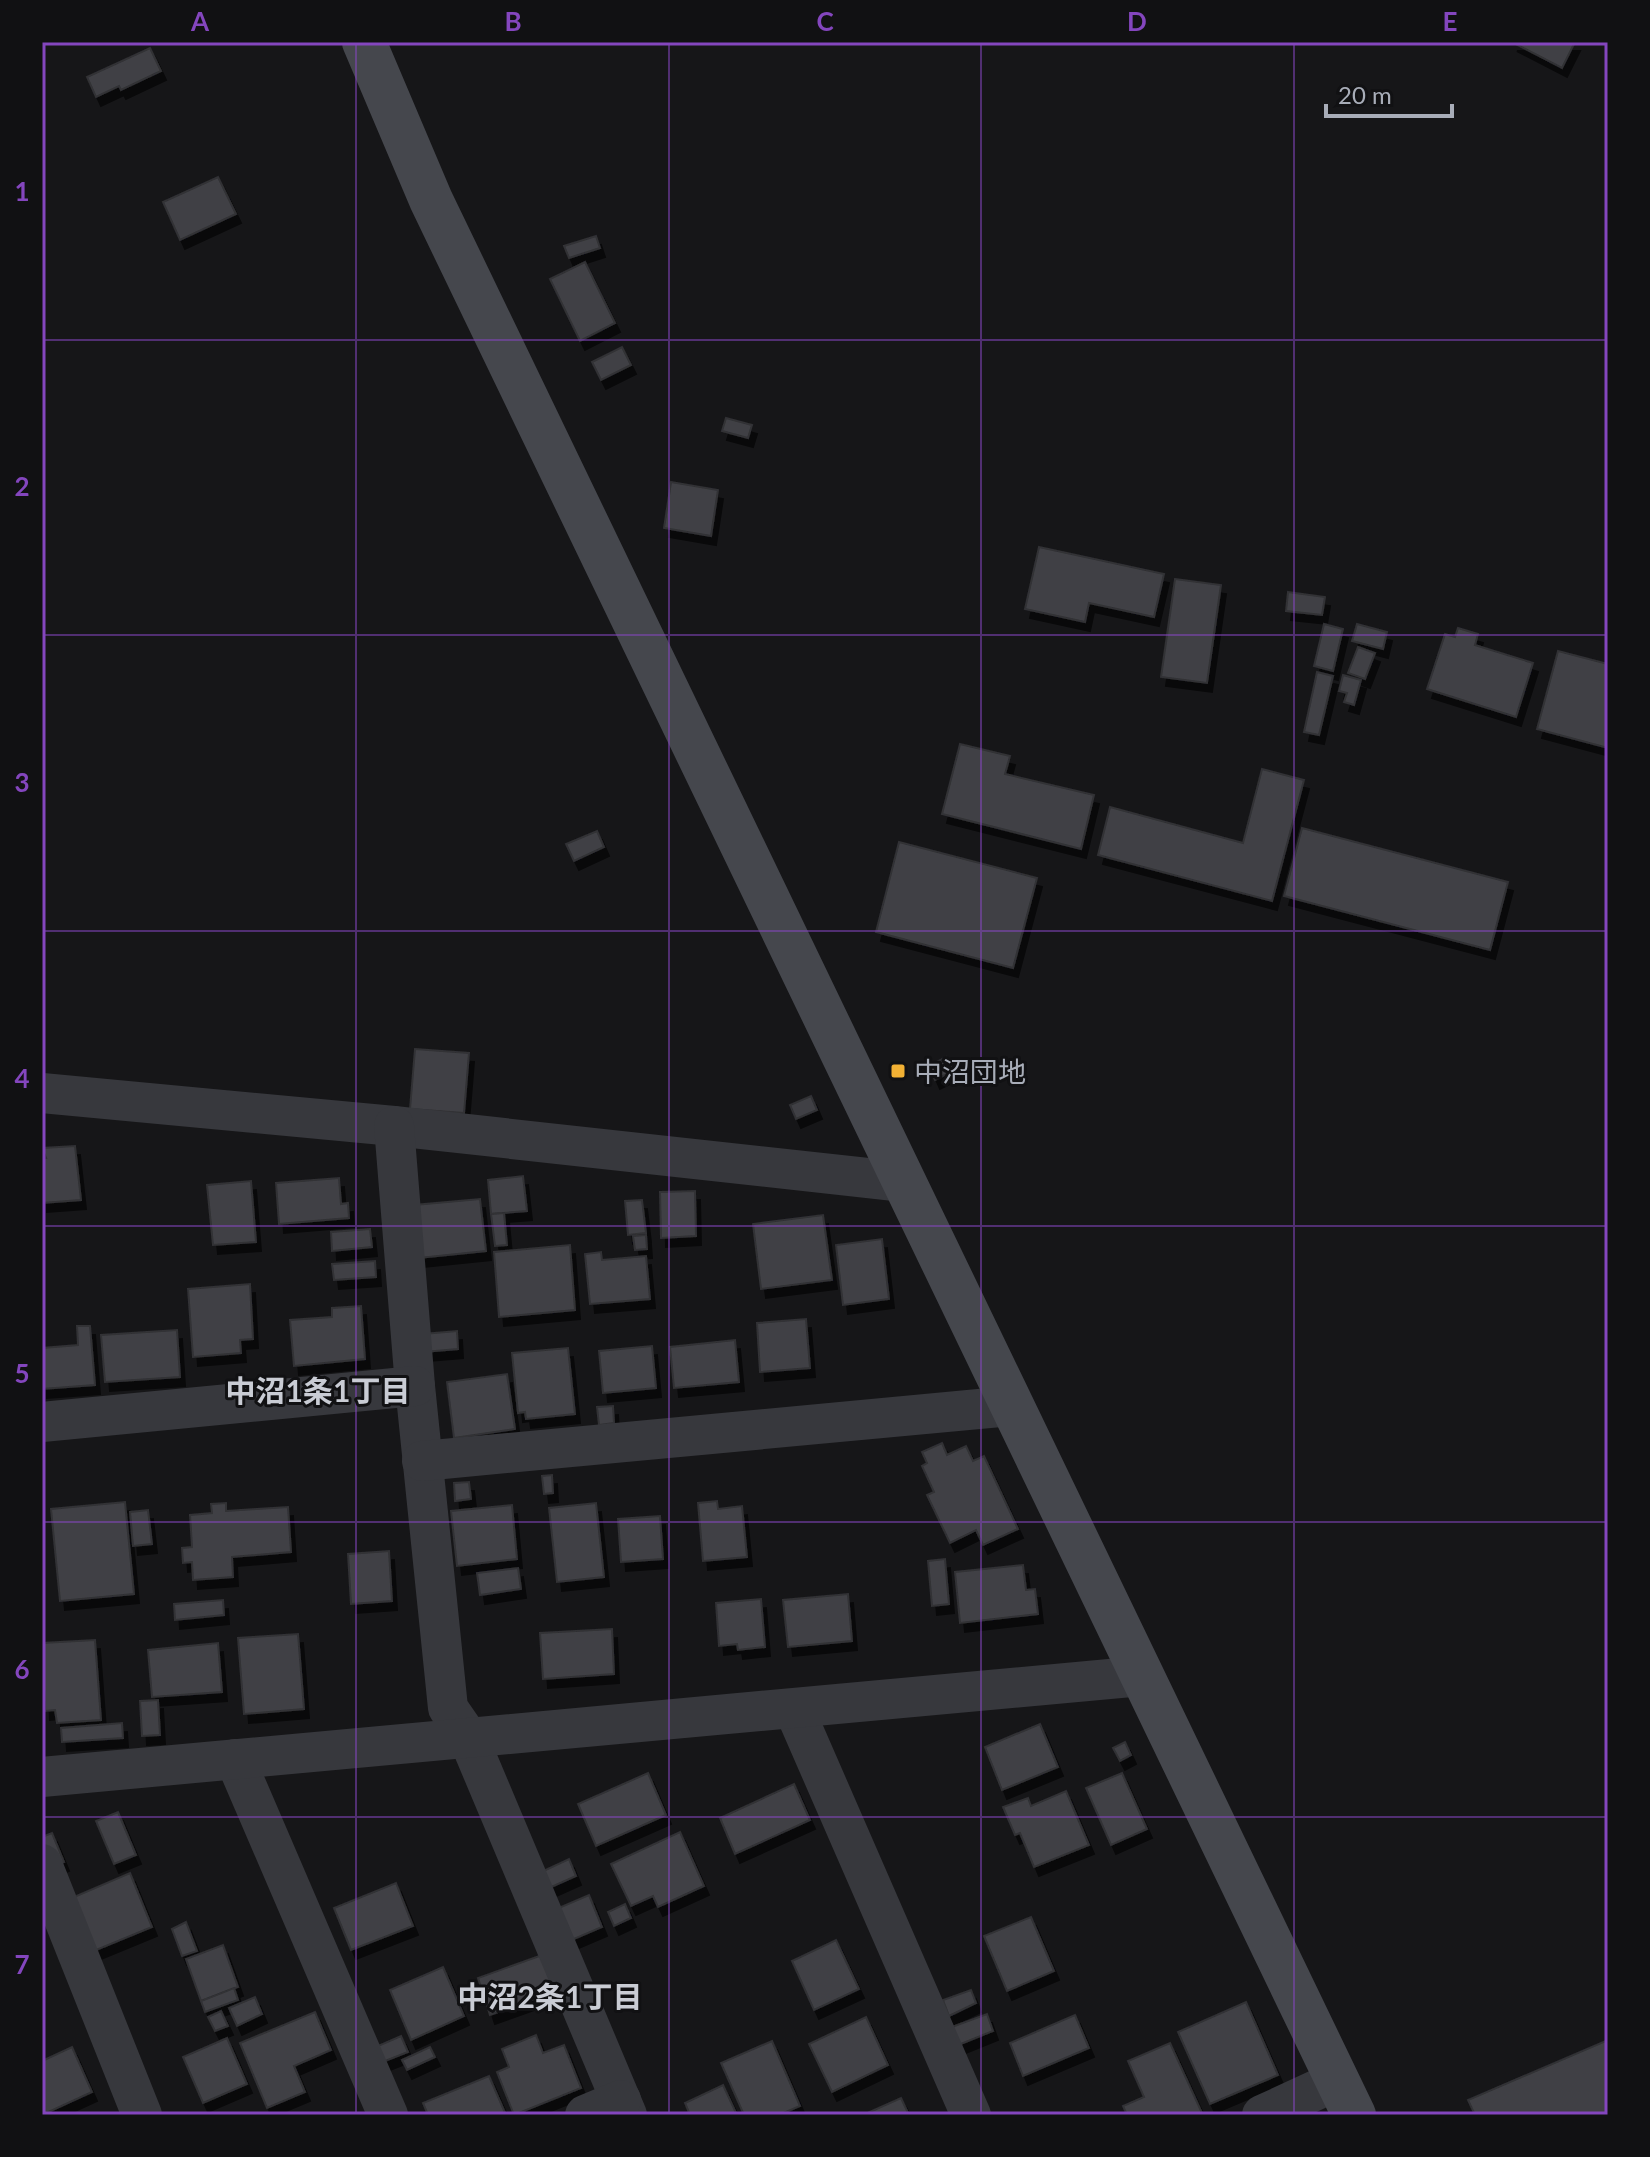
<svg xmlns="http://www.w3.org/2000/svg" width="1650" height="2157" viewBox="0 0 1650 2157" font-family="Lato,'Noto Sans JP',sans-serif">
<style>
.building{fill:#404145;stroke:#303034;stroke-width:2;filter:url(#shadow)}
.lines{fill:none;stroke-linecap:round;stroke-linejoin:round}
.street{stroke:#37383d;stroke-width:40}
.secondary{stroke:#45474d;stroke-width:44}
.grid{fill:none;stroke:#8446be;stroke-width:2;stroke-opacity:0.55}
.poi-dot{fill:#f2b134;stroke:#111113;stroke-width:3}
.labels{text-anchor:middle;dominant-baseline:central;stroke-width:6;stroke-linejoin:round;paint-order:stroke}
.poi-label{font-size:28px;fill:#a8adb8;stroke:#111113;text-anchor:start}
.neighbourhood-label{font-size:30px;font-weight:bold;fill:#c9ccd4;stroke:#111113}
.neatline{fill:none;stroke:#8446be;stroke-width:3}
.grid-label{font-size:26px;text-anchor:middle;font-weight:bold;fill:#8446be}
</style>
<defs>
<filter id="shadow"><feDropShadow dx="5" dy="9" stdDeviation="0" flood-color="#0009"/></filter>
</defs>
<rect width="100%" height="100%" fill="#161618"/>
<g class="building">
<path d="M1512 42H1575L1562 68Z"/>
<path d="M150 48 161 71 121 90 119 86 96 97 87 77Z"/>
<path d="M218 177 236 214 180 240 163 202Z"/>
<path d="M596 236 600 248 569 258 564 246Z"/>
<path d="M585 262 615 323 580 341 550 279Z"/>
<path d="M622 347 631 365 601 380 592 362Z"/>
<path d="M726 418 752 425 748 438 722 431Z"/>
<path d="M671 482 718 490 711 536 664 528Z"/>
<path d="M1039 547 1164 574 1154 617 1089 603 1085 622 1025 609Z"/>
<path d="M1175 579 1221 585 1207 683 1161 677Z"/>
<path d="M1288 592 1325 597 1322 615 1286 611Z"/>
<path d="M1324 624 1343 629 1333 671 1314 666Z"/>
<path d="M1357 624 1387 632 1383 649 1352 641Z"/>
<path d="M1458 628 1478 634 1475 645 1533 663 1516 717 1427 689 1445 634 1455 637Z"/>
<path d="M1358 647 1375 653 1365 679 1348 673Z"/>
<path d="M1558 651 1608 664V748L1537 729Z"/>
<path d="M1317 672 1333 676 1319 735 1304 732Z"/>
<path d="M1343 675 1361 680 1354 705 1344 702 1347 693 1339 691Z"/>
<path d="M960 744 1010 756 1005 774 1094 795 1081 849 942 814Z"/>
<path d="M1262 769 1304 780 1272 901 1098 855 1110 807 1243 843Z"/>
<path d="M1302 828 1508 882 1490 950 1284 896Z"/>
<path d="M597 831 604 847 574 861 566 844Z"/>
<path d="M899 842 1037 878 1013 968 876 932Z"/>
<path d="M415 1049 469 1053 464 1113 410 1109Z"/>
<path d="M946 1057 953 1071 935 1080 929 1066Z"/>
<path d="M811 1096 817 1110 796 1119 790 1105Z"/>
<path d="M75 1146 81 1200 42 1203V1158H46L42 1148Z"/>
<path d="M523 1176 527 1211 491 1214 488 1180Z"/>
<path d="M339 1178 341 1204 348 1203 349 1218 279 1224 276 1183Z"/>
<path d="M251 1181 256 1242 213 1245 207 1185Z"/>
<path d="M695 1191 696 1236 661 1238 660 1192Z"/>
<path d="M480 1199 486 1251 419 1258 414 1205Z"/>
<path d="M642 1200 646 1233 628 1235 625 1201Z"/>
<path d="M504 1213 507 1245 495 1246 491 1214Z"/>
<path d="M823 1215 832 1280 761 1289 753 1224Z"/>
<path d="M370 1229 372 1247 332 1251 331 1232Z"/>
<path d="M646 1235 647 1249 635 1250 633 1236Z"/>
<path d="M882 1239 889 1299 843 1305 836 1245Z"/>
<path d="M570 1245 575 1310 499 1317 494 1252Z"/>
<path d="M601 1252 602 1260 646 1256 650 1299 590 1304 585 1254Z"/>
<path d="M375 1261 376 1277 334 1280 332 1264Z"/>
<path d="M250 1284 253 1339 240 1340 241 1353 193 1357 188 1289Z"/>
<path d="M361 1306 365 1359 294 1366 290 1320 332 1317V1308Z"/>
<path d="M806 1319 810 1368 760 1372 757 1323Z"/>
<path d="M77 1326H90L95 1385 42 1389V1348L78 1345Z"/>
<path d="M177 1330 180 1377 105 1382 101 1335Z"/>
<path d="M457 1331 458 1349 424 1352 423 1334Z"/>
<path d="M735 1340 739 1382 674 1388 670 1347Z"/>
<path d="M652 1346 656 1388 603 1393 599 1351Z"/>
<path d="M568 1348 575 1414 526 1419 525 1412 518 1413 512 1353Z"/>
<path d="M507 1374 515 1429 454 1438 447 1382Z"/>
<path d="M613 1406 614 1423 599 1425 597 1407Z"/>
<path d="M942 1443 947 1455 966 1446 973 1461 984 1456 1018 1529 983 1545 976 1530 950 1543 927 1495 934 1492 922 1466 927 1463 922 1452Z"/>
<path d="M552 1475 553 1493 544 1494 542 1476Z"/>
<path d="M469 1482 471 1499 455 1501 454 1483Z"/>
<path d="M717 1501 718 1509 742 1506 747 1557 703 1561 698 1503Z"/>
<path d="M125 1502 134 1594 60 1601 51 1509Z"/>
<path d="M226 1503V1511L288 1507 291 1552 232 1557 233 1577 193 1580 192 1562 183 1563 182 1548 192 1547 190 1515 212 1513 211 1504Z"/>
<path d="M596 1503 604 1577 557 1582 549 1508Z"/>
<path d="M512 1505 517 1559 457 1566 451 1511Z"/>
<path d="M148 1510 152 1544 133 1546 130 1512Z"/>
<path d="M660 1516 663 1559 621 1562 618 1519Z"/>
<path d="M389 1551 392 1601 351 1604 348 1554Z"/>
<path d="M945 1559 949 1604 932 1606 928 1561Z"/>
<path d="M1023 1565 1026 1590 1035 1589 1038 1614 960 1623 955 1572Z"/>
<path d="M518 1568 521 1589 480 1595 477 1573Z"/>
<path d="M848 1594 852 1641 788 1647 783 1600Z"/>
<path d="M761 1599 765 1647 738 1650 737 1644 719 1646 716 1603Z"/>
<path d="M223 1600 224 1615 175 1620 174 1604Z"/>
<path d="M612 1629 614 1674 543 1679 540 1633Z"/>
<path d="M298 1634 304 1709 244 1714 238 1638Z"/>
<path d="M95 1640 101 1720 57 1723 55 1710 45 1711 42 1643Z"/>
<path d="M218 1643 222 1692 152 1697 148 1650Z"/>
<path d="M158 1700 160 1735 142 1736 140 1701Z"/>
<path d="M122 1723 123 1738 62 1742 61 1728Z"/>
<path d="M1040 1724 1058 1767 1002 1790 985 1747Z"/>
<path d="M1125 1742 1131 1755 1120 1761 1113 1748Z"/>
<path d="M648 1773 666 1815 596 1846 578 1804Z"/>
<path d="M1122 1773 1147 1829 1111 1845 1086 1788Z"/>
<path d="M794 1784 810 1820 735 1854 720 1818Z"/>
<path d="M1066 1791 1089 1845 1034 1867 1020 1833 1015 1835 1003 1807 1028 1798 1031 1806Z"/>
<path d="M118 1812 136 1855 114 1864 96 1821Z"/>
<path d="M680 1832 704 1886 658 1907 653 1896 631 1906 611 1864Z"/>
<path d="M52 1833 64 1862 51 1867 42 1846V1837Z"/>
<path d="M569 1859 576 1876 547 1889 539 1873Z"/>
<path d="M130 1873 152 1927 89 1953 67 1900Z"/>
<path d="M396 1883 413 1926 351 1950 334 1908Z"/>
<path d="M589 1895 602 1927 567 1942 554 1910Z"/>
<path d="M625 1904 631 1918 614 1926 608 1912Z"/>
<path d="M1031 1917 1054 1971 1007 1991 984 1936Z"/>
<path d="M186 1922 197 1951 182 1956 172 1929Z"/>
<path d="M836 1940 859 1989 814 2010 792 1961Z"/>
<path d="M223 1945 238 1987 201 2001 186 1959Z"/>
<path d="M542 1955 555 1992 490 2015 478 1978Z"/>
<path d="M443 1967 464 2016 411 2040 390 1990Z"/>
<path d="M234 1988 238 2000 205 2012 201 2001Z"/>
<path d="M971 1990 976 2003 949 2016 943 2000Z"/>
<path d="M255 1997 262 2014 237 2026 229 2008Z"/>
<path d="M1246 2002 1278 2075 1210 2104 1178 2032Z"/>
<path d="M221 2011 228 2026 215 2031 208 2017Z"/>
<path d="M315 2012 331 2050 294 2066 305 2092 267 2108 240 2043Z"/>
<path d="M987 2014 993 2031 956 2046 949 2028Z"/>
<path d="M1075 2015 1089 2048 1023 2076 1010 2043Z"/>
<path d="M866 2017 888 2065 832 2092 809 2044Z"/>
<path d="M536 2035 543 2053 564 2045 581 2088 514 2115 497 2072 509 2067 502 2049Z"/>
<path d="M401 2036 408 2052 370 2067 364 2052Z"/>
<path d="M227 2038 247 2084 203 2103 183 2057Z"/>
<path d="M1608 2040V2115H1475L1468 2100Z"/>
<path d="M772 2041 800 2106 779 2115H744L721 2063Z"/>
<path d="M1170 2043 1202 2113 1127 2115 1123 2106 1144 2097 1128 2061Z"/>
<path d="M72 2047 92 2092 42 2115V2061Z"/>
<path d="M430 2047 435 2057 407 2070 402 2060Z"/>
<path d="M489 2076 506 2115H428L423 2103Z"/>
<path d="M723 2085 737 2115H690L685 2103Z"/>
<path d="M901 2098 909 2115H863Z"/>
</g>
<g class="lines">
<g class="street">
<path d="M42 1093 394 1126 904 1182"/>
<path d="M394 1126 415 1386 448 1708 468 1737 627 2115"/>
<path d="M42 1422 415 1386"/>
<path d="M422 1461 1011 1406"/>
<path d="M794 1709 971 2115"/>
<path d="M235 1759 388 2115"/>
<path d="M42 1777 1142 1676"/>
<path d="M42 1864 142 2115"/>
<path d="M585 2115 621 2100"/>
<path d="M1262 2115 1338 2080"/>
</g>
<path class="secondary" d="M364 42 431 200 1354 2115"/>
</g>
<path class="grid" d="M356 42V2115M669 42V2115M981 42V2115M1294 42V2115M42 340H1608M42 635H1608M42 931H1608M42 1226H1608M42 1522H1608M42 1817H1608"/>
<rect class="poi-dot" x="890" y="1063" width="16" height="16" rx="4"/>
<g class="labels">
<g class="poi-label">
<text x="914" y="1071">中沼団地</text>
</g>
<g class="neighbourhood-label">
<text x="318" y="1390">中沼1条1丁目</text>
<text x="550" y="1996">中沼2条1丁目</text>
</g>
</g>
<rect width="1650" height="2157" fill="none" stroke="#111113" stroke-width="88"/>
<path d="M1326 104v12h126v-12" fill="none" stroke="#a8adb8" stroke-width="4"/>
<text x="1338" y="104" font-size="24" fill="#a8adb8" stroke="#111113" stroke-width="6" paint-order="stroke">20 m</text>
<rect x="44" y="44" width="1562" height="2069" class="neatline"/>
<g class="grid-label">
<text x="200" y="31">A</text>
<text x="513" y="31">B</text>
<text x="825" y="31">C</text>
<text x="1137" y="31">D</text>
<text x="1450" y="31">E</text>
<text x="22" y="201">1</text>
<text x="22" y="496">2</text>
<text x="22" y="792">3</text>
<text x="22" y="1088">4</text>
<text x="22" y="1383">5</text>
<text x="22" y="1679">6</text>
<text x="22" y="1974">7</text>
</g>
</svg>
